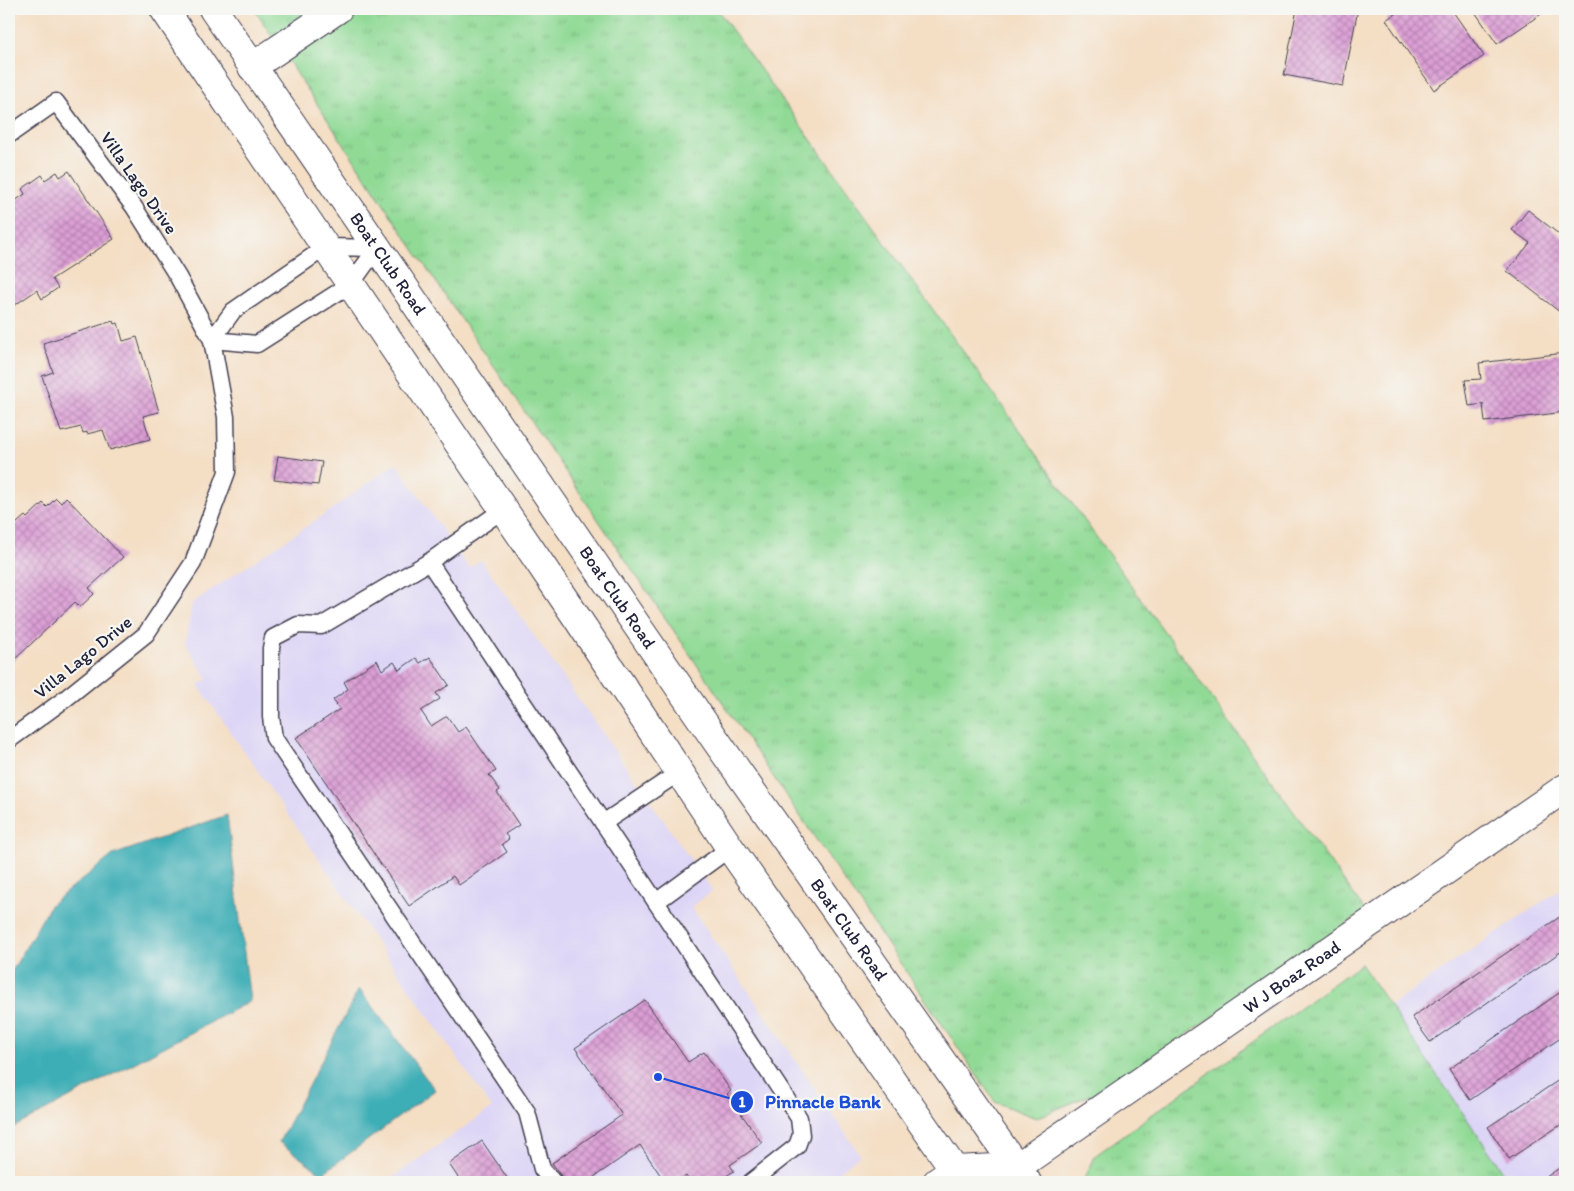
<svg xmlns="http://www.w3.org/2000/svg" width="1574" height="1191" viewBox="0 0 1574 1191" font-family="Itim,sans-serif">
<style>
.built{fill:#ddd5f6}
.grass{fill:url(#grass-tufts);stroke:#5a7e68}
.water{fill:#3daeb6;stroke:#306878}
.building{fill:url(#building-cross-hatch)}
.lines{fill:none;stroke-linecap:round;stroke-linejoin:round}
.service-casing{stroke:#423e50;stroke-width:19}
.minor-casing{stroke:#423e50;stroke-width:30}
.tertiary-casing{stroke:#423e50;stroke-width:30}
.secondary-casing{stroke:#423e50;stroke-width:30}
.service{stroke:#fff;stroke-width:16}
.minor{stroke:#fff;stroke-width:28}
.tertiary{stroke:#fff;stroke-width:28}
.secondary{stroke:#fff;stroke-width:28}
.labels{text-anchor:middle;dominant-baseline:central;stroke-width:4.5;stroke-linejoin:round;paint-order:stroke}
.street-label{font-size:18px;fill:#22223b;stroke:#f6f6f2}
.leader{fill:none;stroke:#1d4ed8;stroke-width:2}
.callout-dot{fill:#1d4ed8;stroke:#f6f6f2;stroke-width:2}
.mark-label{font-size:15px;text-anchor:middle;font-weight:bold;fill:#fff}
.callout-label{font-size:19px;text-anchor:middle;font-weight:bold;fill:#1d4ed8;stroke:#f6f6f2;stroke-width:4.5;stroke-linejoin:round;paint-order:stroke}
</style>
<defs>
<pattern id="grass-tufts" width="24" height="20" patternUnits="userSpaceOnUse" patternTransform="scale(1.25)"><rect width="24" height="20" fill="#91da96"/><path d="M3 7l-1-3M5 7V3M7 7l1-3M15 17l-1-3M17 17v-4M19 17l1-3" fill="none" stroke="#7dbb82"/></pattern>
<pattern id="building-cross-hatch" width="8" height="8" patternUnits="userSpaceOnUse" patternTransform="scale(1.25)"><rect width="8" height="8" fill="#dc9fd5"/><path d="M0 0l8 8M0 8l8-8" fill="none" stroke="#b281ae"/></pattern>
</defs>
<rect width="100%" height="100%" fill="#f6f6f2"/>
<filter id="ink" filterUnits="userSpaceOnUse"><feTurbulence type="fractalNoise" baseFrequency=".02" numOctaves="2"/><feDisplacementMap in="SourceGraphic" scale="10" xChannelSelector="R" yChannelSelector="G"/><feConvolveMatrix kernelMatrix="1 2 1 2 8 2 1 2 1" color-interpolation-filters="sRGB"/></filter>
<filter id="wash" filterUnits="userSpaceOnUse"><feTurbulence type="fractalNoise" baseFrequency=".0096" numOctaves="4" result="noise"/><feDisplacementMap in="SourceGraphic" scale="20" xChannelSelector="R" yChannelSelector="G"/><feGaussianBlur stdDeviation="1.12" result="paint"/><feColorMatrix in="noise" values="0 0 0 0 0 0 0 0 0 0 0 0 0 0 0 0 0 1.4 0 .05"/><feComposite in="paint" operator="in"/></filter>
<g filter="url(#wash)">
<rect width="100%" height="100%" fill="#f4dec4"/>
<g class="built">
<path d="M396 463 469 568 481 560 713 891 691 907 860 1155 826 1182H386L492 1108 198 685 208 679 185 644 192 603 328 512Z"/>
<path d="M1565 886V1182H1510L1390 1006Z"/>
</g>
<g class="grass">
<path d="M254 9H717L1365 911 1116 1084 1036 1118 995 1102 398 226Z"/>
<path d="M1361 964 1510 1182H1083L1096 1155Z"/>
</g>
<g class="water">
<path d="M227 815 250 1001 9 1130V976L51 904 113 855Z"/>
<path d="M359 989 435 1090 322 1174 279 1142Z"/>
</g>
<g id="blocks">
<g class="building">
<path d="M1297 9H1358L1343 86 1284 75Z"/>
<path d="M1402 9H1451L1484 56 1434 90 1386 20Z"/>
<path d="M1473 9H1546L1547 10 1497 44Z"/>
<path d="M69 171 114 239 52 279 58 288 42 299 37 290 9 309V205L25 194 22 189 42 175 45 180 57 172 60 177Z"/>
<path d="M1528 210 1565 239V316L1507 271 1530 243 1512 230Z"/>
<path d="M113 321 114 324 118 323 123 341 137 337 159 412 143 416 150 439 110 450 103 430 87 434V432L83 433 81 427 61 432 42 376 53 372 43 343Z"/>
<path d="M1565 353V412L1485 422 1483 404 1469 406 1465 380 1481 379 1479 363Z"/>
<path d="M278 456 322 462 318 485 274 480Z"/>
<path d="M66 497 123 557 89 588 94 594 80 607 75 602 9 665V538L12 535 9 530 25 516 27 518 43 503 47 507 56 498 61 503Z"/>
<path d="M430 657 449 685 436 693 440 699 421 711 431 726 447 716 458 732 466 727 496 771 489 775 500 790 497 792 519 825 505 834 509 839 502 844 507 852 459 885 453 876 409 906 296 738 340 709 333 700 348 689 344 682 377 660 382 670 394 662 399 670 416 658 420 663Z"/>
<path d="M1564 914 1565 949 1430 1042 1412 1017Z"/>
<path d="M1565 989V1035L1470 1100 1449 1069Z"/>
<path d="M645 1000 688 1062 704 1052 731 1091 727 1094 762 1143 730 1165 734 1171 717 1182H690L686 1176 676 1182H665L640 1145 587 1182H565L552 1163 622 1115 575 1048Z"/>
<path d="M1565 1076V1122L1509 1159 1488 1127Z"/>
<path d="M482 1141 510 1182H461L449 1164Z"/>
<path d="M1565 1164V1182H1539Z"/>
</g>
</g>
</g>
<g filter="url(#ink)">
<use href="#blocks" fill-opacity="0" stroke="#423e50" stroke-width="1"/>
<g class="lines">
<defs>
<g id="service">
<path d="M9 135 56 102 134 207 178 277 212 340 226 417 227 472 193 563 146 634 65 699 9 740"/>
<path d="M212 340 257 344 351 284 377 248"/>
<path d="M212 340 233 311 326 247 377 248"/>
<path d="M504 509 429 562 321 626 298 625 273 638 271 648V717L274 738 527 1112 542 1169 553 1182"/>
<path d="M429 562 656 902"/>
<path d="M603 823 680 772"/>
<path d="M730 848 656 902 799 1118 801 1135 797 1146 751 1182"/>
</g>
<path id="minor" d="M252 67 338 9"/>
<g id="tertiary">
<path id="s1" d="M1017 1167 1565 788"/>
<path d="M937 1182 955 1170 1017 1167"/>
</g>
<g id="secondary">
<path d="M164 9 575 615 730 848 963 1182"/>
<path id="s2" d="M213 9 717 742 1027 1182"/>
</g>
</defs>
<use href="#service" class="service-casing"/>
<use href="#minor" class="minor-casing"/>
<use href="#tertiary" class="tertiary-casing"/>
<use href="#secondary" class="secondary-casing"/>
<use href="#service" class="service"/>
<use href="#minor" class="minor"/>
<use href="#tertiary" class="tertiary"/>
<use href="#secondary" class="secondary"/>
</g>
</g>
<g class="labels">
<g class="street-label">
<text transform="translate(139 183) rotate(55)">Villa Lago Drive</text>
<text stroke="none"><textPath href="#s2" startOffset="309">Boat Club Road</textPath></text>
<text stroke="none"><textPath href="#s2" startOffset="714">Boat Club Road</textPath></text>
<text transform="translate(83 657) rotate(-39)">Villa Lago Drive</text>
<text stroke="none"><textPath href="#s2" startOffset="1119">Boat Club Road</textPath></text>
<text stroke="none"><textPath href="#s1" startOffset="334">W J Boaz Road</textPath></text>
</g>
</g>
<path class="leader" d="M658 1077L742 1102"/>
<g class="callout-dot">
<circle cx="658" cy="1077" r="5"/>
<circle cx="742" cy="1102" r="12"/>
</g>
<g class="mark-label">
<text x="742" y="1107">1</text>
</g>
<g class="callout-label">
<text x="823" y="1108">Pinnacle Bank</text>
</g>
<rect width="1574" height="1191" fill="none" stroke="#f6f6f2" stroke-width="30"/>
</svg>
